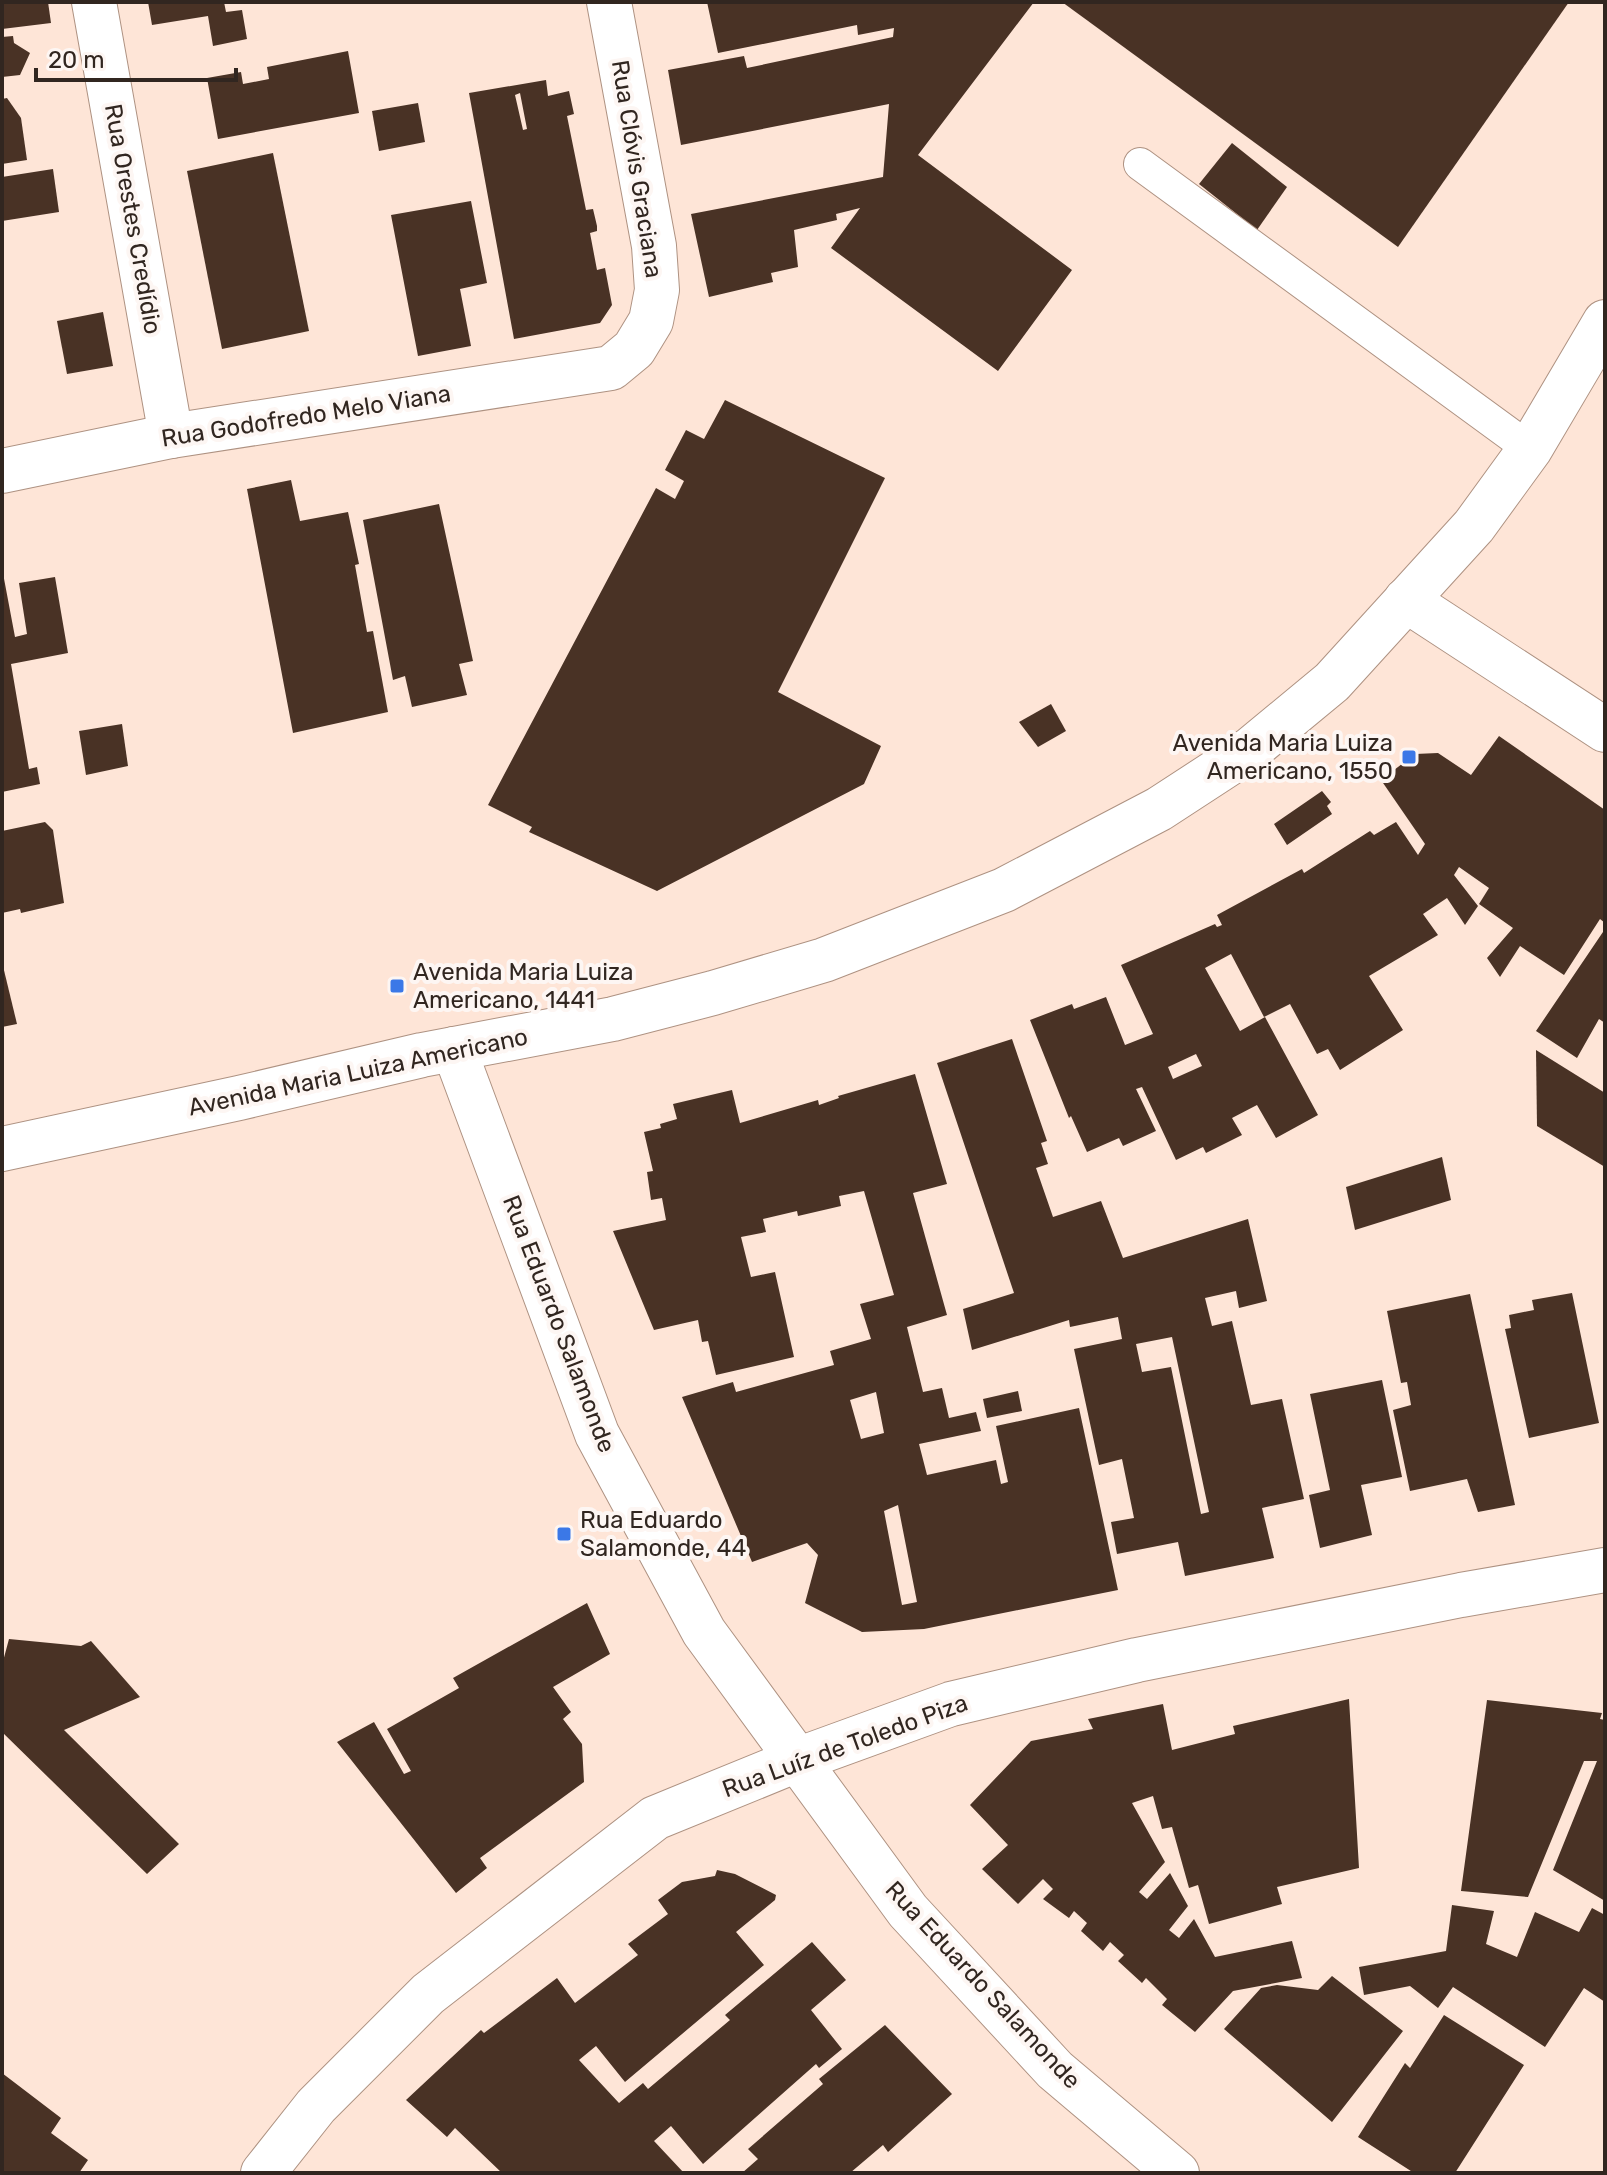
<svg xmlns="http://www.w3.org/2000/svg" width="1607" height="2175" viewBox="0 0 1607 2175" font-family="Rubik,sans-serif">
<style>
.building{fill:#493225;fill-rule:evenodd}
.lines{fill:none;stroke-linecap:round;stroke-linejoin:round}
.service-casing{stroke:#ae9282;stroke-width:34}
.minor-casing{stroke:#ae9282;stroke-width:46}
.tertiary-casing{stroke:#ae9282;stroke-width:46}
.secondary-casing{stroke:#ae9282;stroke-width:46}
.service{stroke:#fff;stroke-width:32}
.minor{stroke:#fff;stroke-width:44}
.tertiary{stroke:#fff;stroke-width:44}
.secondary{stroke:#fff;stroke-width:44}
.poi-dot{fill:#3b78e7;stroke:#fdf6f3;stroke-width:3}
.labels{text-anchor:middle;dominant-baseline:central;stroke-width:8;stroke-linejoin:round;paint-order:stroke}
.street-label{font-size:24px;fill:#312620;stroke:#fdf6f3}
.poi-label{font-size:24px;fill:#312620;stroke:#fdf6f3;text-anchor:start}
</style>
<rect width="100%" height="100%" fill="#fee5d7"/>
<g class="building">
<path d="M2 2H48L51 23 2 29Z"/>
<path d="M148 2H224L226 12 242 10 247 39 213 46 208 16 152 25Z"/>
<path d="M707 2H1034L918 155 1072 270 998 371 831 248 860 208 836 214 837 220 794 230 798 267 771 273 773 282 709 297 691 214 883 177 889 104 681 145 668 70 744 56 747 68 893 37 894 28 858 35 857 25 718 53Z"/>
<path d="M1062 2H1569L1398 247Z"/>
<path d="M13 36 14 43 30 53 20 75 2 77V37Z"/>
<path d="M348 51 359 113 218 139 207 78 241 72 243 84 269 79 267 67Z"/>
<path d="M546 80 548 96 569 91 574 114 567 116 586 210 593 209 597 226V231L590 233 597 270 605 268 612 305 600 323 514 339 469 93ZM520 93 527 129 523 130 515 95Z"/>
<path d="M7 98 21 118 27 160 2 164V99Z"/>
<path d="M418 103 425 142 379 151 372 111Z"/>
<path d="M1232 143 1287 187 1257 230 1199 184Z"/>
<path d="M273 153 309 331 222 349 187 171Z"/>
<path d="M53 169 59 212 2 221V177Z"/>
<path d="M471 201 487 283 460 289 471 346 418 356 391 215Z"/>
<path d="M103 312 113 366 67 374 57 321Z"/>
<path d="M725 400 885 478 778 692 881 746 864 784 657 891 529 832 532 827 488 805 656 488 675 499 684 481 665 470 686 430 704 439Z"/>
<path d="M291 480 300 521 348 512 359 564 355 565 367 632 373 631 388 712 293 733 247 489Z"/>
<path d="M439 504 473 661 459 664 467 695 412 707 405 676 393 680 363 520Z"/>
<path d="M2 568 15 637 27 634 19 583 55 577 68 653 11 664 29 769 37 767 40 784 2 792Z"/>
<path d="M1051 704 1066 731 1038 747 1019 722Z"/>
<path d="M122 724 128 766 86 775 79 731Z"/>
<path d="M1499 736 1605 810V923L1600 919 1564 975 1520 946 1500 977 1487 958 1513 928 1479 904 1489 888 1459 867 1454 875 1478 906 1465 925 1447 898 1423 914 1438 935 1369 976 1403 1030 1340 1070 1328 1049 1317 1054 1290 1004 1264 1017 1231 954 1205 968 1240 1031 1265 1017 1318 1115 1276 1138 1257 1105 1232 1118 1242 1135 1206 1153 1203 1147 1176 1160 1142 1087 1136 1089 1156 1131 1123 1146 1119 1138 1087 1152 1071 1116 1069 1118 1030 1020 1072 1004 1074 1009 1106 997 1125 1045 1153 1034 1121 965 1215 924 1217 927 1222 925 1217 915 1302 869 1304 873 1370 831 1374 835 1396 822 1418 855 1425 844 1381 780 1415 754 1438 753 1471 775ZM1196 1054 1202 1066 1173 1079 1168 1067Z"/>
<path d="M1322 791 1331 802 1327 806 1332 814 1287 845 1274 824Z"/>
<path d="M45 822 53 830 64 903 21 913 20 909 2 913V831Z"/>
<path d="M1605 929V1023L1599 1019 1577 1058 1536 1031Z"/>
<path d="M2 962 17 1024 2 1027Z"/>
<path d="M1012 1039 1047 1141 1041 1143 1048 1164 1036 1168 1053 1217 1101 1201 1123 1258 1248 1219 1267 1301 1239 1308 1236 1291 1205 1298 1212 1326 1232 1321 1251 1405 1282 1399 1304 1499 1262 1508 1274 1558 1185 1576 1178 1542 1117 1554 1111 1522 1134 1518 1122 1459 1099 1465 1074 1349 1122 1339 1118 1317 1070 1327 1069 1320 972 1350 963 1309 1014 1293 937 1063ZM1172 1337 1209 1512 1201 1514 1171 1367 1142 1372 1136 1344Z"/>
<path d="M1536 1050 1605 1093V1167L1537 1126Z"/>
<path d="M915 1074 947 1184 913 1193 947 1315 907 1327 923 1392 942 1388 949 1418 976 1412 981 1431 919 1444 927 1475 996 1460 1001 1484 1008 1482 996 1426 1079 1408 1118 1590 924 1629 862 1632 805 1603 818 1555 807 1543 752 1562 682 1397 733 1382 736 1392 834 1365 830 1351 871 1339 860 1304 894 1295 864 1191 839 1196 841 1206 798 1216 797 1211 763 1219 766 1232 741 1237 751 1277 775 1272 794 1357 716 1375 708 1341 702 1342 698 1320 654 1330 613 1231 666 1220 662 1198 651 1200 647 1172 653 1171 644 1132 661 1128 660 1124 677 1119 673 1104 732 1090 740 1123 818 1100 819 1105 839 1098 838 1096ZM876 1392 884 1433 861 1439 850 1400ZM898 1505 917 1602 902 1605 884 1511Z"/>
<path d="M1442 1157 1451 1200 1355 1230 1346 1187Z"/>
<path d="M1572 1293 1599 1423 1529 1438 1505 1329 1511 1328 1509 1315 1534 1310 1532 1300Z"/>
<path d="M1470 1294 1515 1505 1478 1512 1467 1479 1410 1491 1393 1410 1411 1405 1407 1382 1401 1383 1387 1311Z"/>
<path d="M1382 1380 1402 1477 1361 1485 1372 1535 1320 1548 1309 1495 1330 1490 1310 1394Z"/>
<path d="M1018 1391 1022 1411 987 1418 983 1399Z"/>
<path d="M587 1603 610 1654 553 1687 571 1712 563 1719 582 1744 584 1782 480 1858 487 1868 456 1893 337 1742 374 1722 404 1774 411 1771 387 1729 459 1688 453 1678Z"/>
<path d="M9 1639 81 1646 91 1641 140 1697 64 1730 179 1844 147 1874 2 1732V1665Z"/>
<path d="M1349 1699 1359 1868 1277 1887 1282 1904 1209 1924 1198 1885 1189 1888 1172 1827 1162 1829 1153 1796 1132 1803 1165 1862 1139 1892 1147 1899 1170 1873 1188 1906 1169 1930 1179 1938 1194 1919 1215 1957 1292 1941 1302 1978 1233 1991 1195 2032 1162 2005 1167 1999 1146 1978 1142 1983 1118 1961 1124 1955 1110 1942 1103 1951 1081 1931 1087 1923 1074 1911 1069 1918 1043 1899 1053 1889 1043 1879 1018 1904 982 1869 1008 1845 970 1805 1031 1741 1093 1729 1088 1719 1163 1704 1172 1750 1235 1734 1233 1726Z"/>
<path d="M1487 1700 1602 1713 1600 1719 1605 1720V1901L1553 1870 1597 1761H1584L1528 1897 1461 1891Z"/>
<path d="M717 1870 735 1874 776 1895 775 1900 736 1932 764 1965 625 2082 596 2046 579 2060 619 2103 643 2083 648 2089 730 2020 725 2015 812 1942 846 1980 811 2010 842 2049 819 2068 816 2064 703 2164 671 2126 654 2141 684 2173H502L455 2128 447 2137 406 2100 481 2030 484 2033 557 1978 575 2003 638 1955 628 1944 668 1914 658 1900 682 1882 715 1876Z"/>
<path d="M1452 1905 1494 1911 1486 1944 1517 1957 1535 1912 1579 1932 1592 1908 1605 1915V2002L1584 1988 1545 2047 1453 1987 1438 2008 1410 1986 1364 1995 1359 1967 1446 1951Z"/>
<path d="M1332 1976 1403 2031 1332 2122 1224 2029 1261 1988 1277 1985 1318 1990Z"/>
<path d="M1444 2015 1524 2065 1455 2173H1414L1358 2137 1405 2063 1410 2068Z"/>
<path d="M885 2025 952 2094 888 2152 883 2145 850 2173H742L758 2159 748 2149 823 2084 819 2079Z"/>
<path d="M2 2073 61 2118 51 2133 88 2160 79 2173H2Z"/>
</g>
<g class="lines">
<defs>
<path id="service" d="M1140 164 1530 449"/>
<g id="minor">
<path d="M94 2 171 436"/>
<path d="M2 471 171 436 611 368 634 349 651 321 657 290 654 246 609 2"/>
<path d="M454 1049 597 1434 704 1632 908 1911 1055 2070 1177 2173"/>
<path d="M263 2173 316 2106 428 1994 655 1818 797 1760 951 1704 1137 1660 1461 1595 1605 1570"/>
</g>
<path id="tertiary" d="M1406 600 1605 730"/>
<path id="secondary" d="M2 1149 239 1098 422 1055 613 1019 713 993 824 960 1004 890 1159 809 1251 749 1332 682 1474 526 1530 449 1605 322"/>
</defs>
<use href="#service" class="service-casing"/>
<use href="#minor" class="minor-casing"/>
<use href="#tertiary" class="tertiary-casing"/>
<use href="#secondary" class="secondary-casing"/>
<use href="#service" class="service"/>
<use href="#minor" class="minor"/>
<use href="#tertiary" class="tertiary"/>
<use href="#secondary" class="secondary"/>
</g>
<g class="poi-dot">
<rect x="1401" y="749" width="16" height="16" rx="4"/>
<rect x="389" y="978" width="16" height="16" rx="4"/>
<rect x="556" y="1526" width="16" height="16" rx="4"/>
</g>
<g class="labels">
<g class="street-label">
<text transform="translate(637 169) rotate(81)">Rua Clóvis Graciana</text>
<text transform="translate(133 219) rotate(80)">Rua Orestes Credídio</text>
<text transform="translate(306 416) rotate(-9)">Rua Godofredo Melo Viana</text>
<text transform="translate(358 1072) rotate(-12)">Avenida Maria Luiza Americano</text>
<text transform="translate(559 1324) rotate(69)">Rua Eduardo Salamonde</text>
<text transform="translate(845 1746) rotate(-20)">Rua Luíz de Toledo Piza</text>
<text transform="translate(983 1985) rotate(47)">Rua Eduardo Salamonde</text>
</g>
<g class="poi-label">
<text x="1393" y="743" text-anchor="end">Avenida Maria Luiza<tspan x="1393" dy="28">Americano, 1550</tspan></text>
<text x="413" y="972">Avenida Maria Luiza<tspan x="413" dy="28">Americano, 1441</tspan></text>
<text x="580" y="1520">Rua Eduardo<tspan x="580" dy="28">Salamonde, 44</tspan></text>
</g>
</g>
<rect width="1607" height="2175" fill="none" stroke="#312620" stroke-width="8"/>
<path d="M36 68v12h200v-12" fill="none" stroke="#312620" stroke-width="4"/>
<text x="48" y="68" font-size="24" fill="#312620" stroke="#fdf6f3" stroke-width="6" paint-order="stroke">20 m</text>
</svg>
